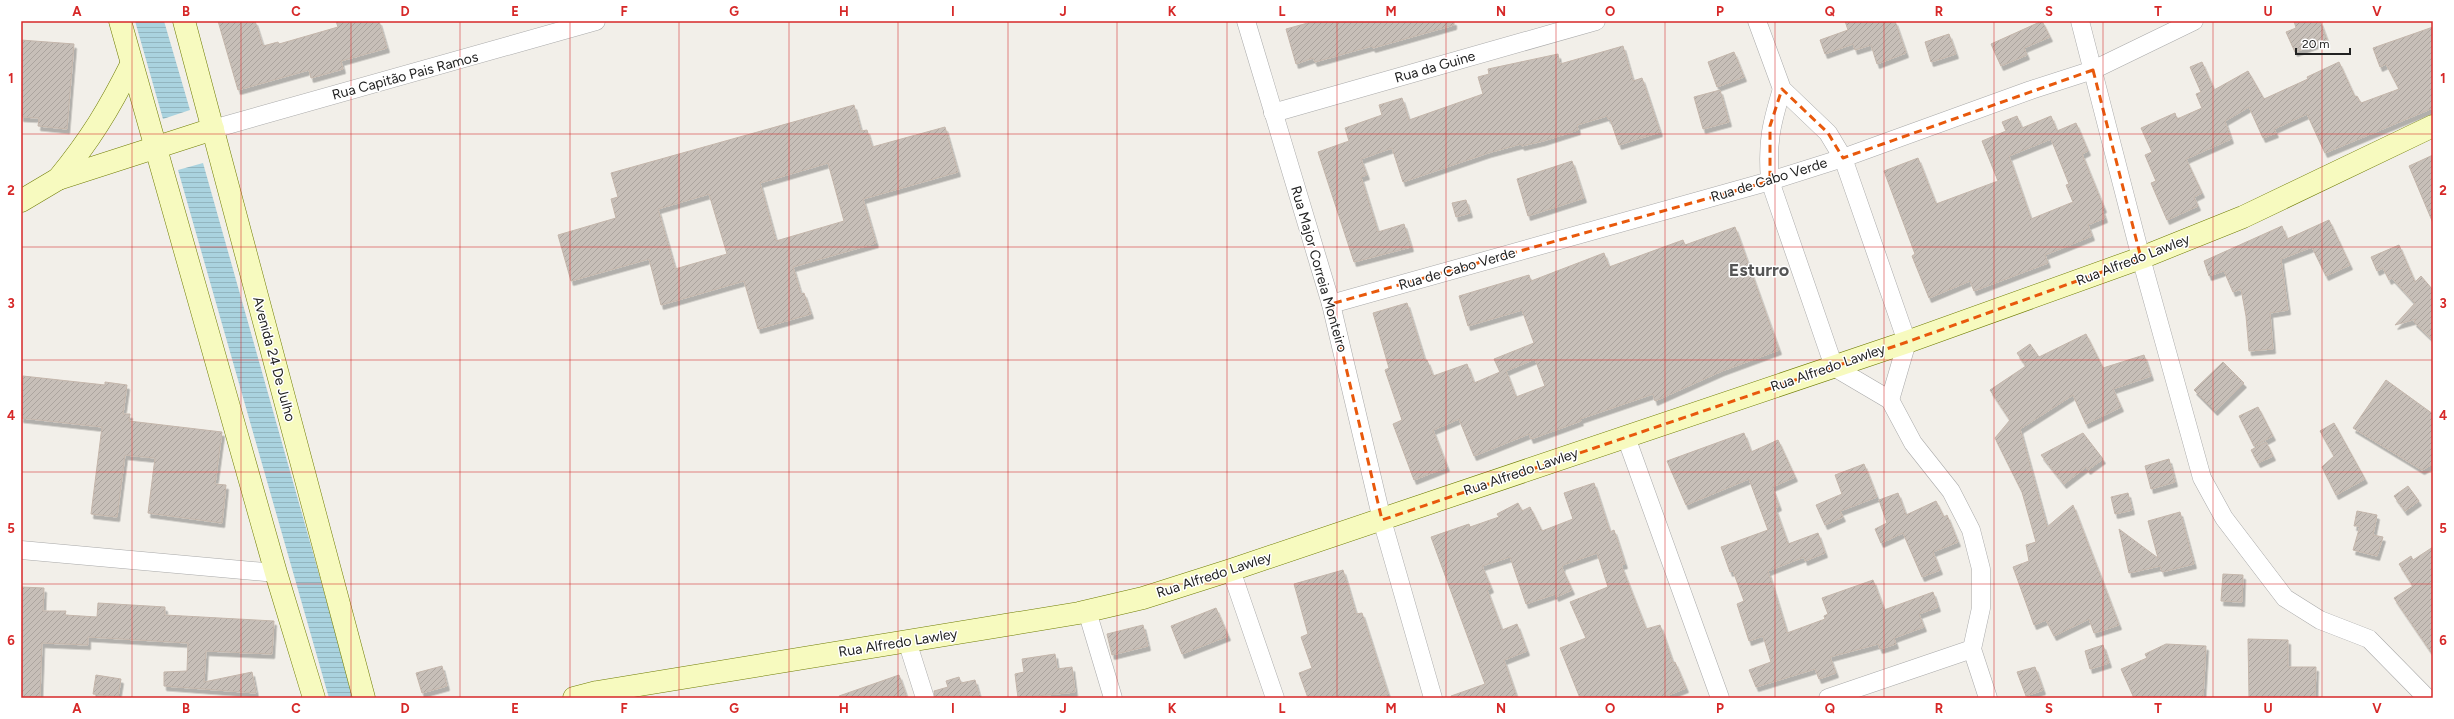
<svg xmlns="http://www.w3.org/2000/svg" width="2454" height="719" viewBox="0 0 2454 719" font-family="Figtree,sans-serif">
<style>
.water{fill:url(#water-rules)}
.building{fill:url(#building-hatch);stroke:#c4b6ab;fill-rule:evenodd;filter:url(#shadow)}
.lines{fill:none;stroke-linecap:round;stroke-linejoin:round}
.street-casing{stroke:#a9a9a9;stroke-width:19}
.secondary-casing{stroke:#707d05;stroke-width:23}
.street{stroke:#fff;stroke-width:18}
.secondary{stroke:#f7fabf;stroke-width:22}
.marked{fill:none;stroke:#e8590c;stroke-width:3;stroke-dasharray:8 5;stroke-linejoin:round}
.grid{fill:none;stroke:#d62828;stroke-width:1;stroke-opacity:0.55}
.labels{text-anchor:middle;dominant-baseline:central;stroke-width:3;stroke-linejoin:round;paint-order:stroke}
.street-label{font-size:14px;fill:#222;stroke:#fff}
.district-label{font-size:18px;font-weight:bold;fill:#555;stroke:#fff}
.neatline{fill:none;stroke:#d62828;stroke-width:1.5}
.grid-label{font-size:13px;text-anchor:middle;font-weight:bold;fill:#d62828}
</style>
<defs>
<pattern id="water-rules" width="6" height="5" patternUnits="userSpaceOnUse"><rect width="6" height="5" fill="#aad3df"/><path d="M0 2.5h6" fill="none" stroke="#92b5bf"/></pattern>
<pattern id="building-hatch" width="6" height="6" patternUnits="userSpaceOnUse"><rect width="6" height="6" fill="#c7bfb8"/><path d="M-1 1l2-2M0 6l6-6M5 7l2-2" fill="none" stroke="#aba49e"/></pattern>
<filter id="shadow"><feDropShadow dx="2.5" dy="4.5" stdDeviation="0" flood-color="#0004"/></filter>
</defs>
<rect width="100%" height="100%" fill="#f2efe9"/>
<g class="water">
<path d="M135 21H164L190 110 163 119Z"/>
<path d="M203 163 354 698H329L178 170Z"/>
</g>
<g class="building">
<path d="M218 21H255L263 46 278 42 279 44 338 27 336 21H379L387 48 341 61 343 69 311 78 309 70 238 90Z"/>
<path d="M1315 21H1454V25L1373 48 1372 46 1315 62 1313 58 1296 64 1286 29Z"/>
<path d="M1845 21H1895L1906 53 1877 64 1871 45 1855 50 1853 44 1825 54 1820 40 1848 30Z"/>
<path d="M2042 21 2050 37 2024 48 2027 55 2001 66 1991 44Z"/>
<path d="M2294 21H2320L2327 40 2295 52 2286 32 2296 28Z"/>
<path d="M2433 27V108L2325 153 2307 114 2274 129 2276 133 2263 138 2249 107 2225 121 2231 139 2186 159 2202 193 2194 197 2198 206 2167 220 2151 183 2156 181 2145 155 2152 152 2141 128 2175 113 2177 119 2202 108 2196 94 2201 92 2190 67 2202 62 2214 90 2248 71 2264 99 2308 79 2307 77 2339 62 2355 97 2357 96 2361 103 2399 89 2386 64 2380 67 2373 48Z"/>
<path d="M1949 34 1956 54 1931 62 1925 42Z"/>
<path d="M21 40 74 44 67 129 38 126 39 118 21 117Z"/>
<path d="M1623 46 1633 81 1642 78 1660 132 1619 145 1610 119H1608L1607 116 1577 125 1578 130 1543 141 1522 146 1521 144 1488 153 1403 182 1392 148 1361 159 1367 175 1361 177 1378 232 1404 224 1411 247 1354 262 1318 152 1349 141 1345 128 1382 115 1379 105 1402 98 1409 120 1483 94 1478 77 1489 74 1488 69 1558 54 1560 64Z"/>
<path d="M1734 52 1744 77 1717 87 1708 62Z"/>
<path d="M1720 90 1729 122 1703 129 1694 97Z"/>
<path d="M854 105 861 131 867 130 872 147 945 127 958 172 863 199 876 243 793 267 801 294 804 293 811 314 758 329 744 281 661 305 649 259 571 281 558 235 616 218 611 199 618 197 611 173ZM828 163 844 221 776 241 760 183ZM709 194 727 254 675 269 658 209Z"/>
<path d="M2017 116 2022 128 2051 116 2057 131 2076 123 2088 151 2082 154 2104 208 2102 209 2105 218 2088 225 2092 236 2045 255 2048 263 1974 291 1970 281 1929 298 1912 256 1915 254 1884 171 1918 158 1936 204 1998 181 1982 141 2006 131 2002 122ZM2051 139 2069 184 2066 185 2073 202 2031 219 2009 156Z"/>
<path d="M2433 155V223L2409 166Z"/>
<path d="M1572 161 1584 198 1528 216 1517 179Z"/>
<path d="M1466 200 1470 213 1456 217 1452 203Z"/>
<path d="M2329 220 2350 265 2326 276 2312 247 2281 259 2288 310 2270 313 2273 349 2249 351 2246 316 2241 289 2233 292 2224 271 2209 276 2204 261 2282 226 2287 239Z"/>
<path d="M1735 227 1779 350 1722 371 1655 401 1653 394 1580 419 1581 421 1531 439 1529 434 1474 456 1459 419 1433 430 1447 467 1414 480 1393 424 1402 420 1385 370 1389 368 1373 313 1407 303 1425 361 1427 360 1433 376 1467 364 1474 383 1500 372 1494 359 1534 343 1522 310 1468 326 1459 296 1529 275 1531 281 1604 253 1609 267 1683 240 1685 245ZM1535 359 1545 386 1516 397 1506 371Z"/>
<path d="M2399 245 2415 282 2421 276 2433 290V340L2414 322 2416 319 2395 325 2415 303 2392 278 2389 280 2383 268 2377 271 2371 257Z"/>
<path d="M2086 334 2103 368 2144 355 2151 376 2113 389 2121 407 2086 424 2073 395 2020 429 2047 527 2073 505 2119 625 2094 633 2089 619 2054 636 2046 620 2034 625 2013 567 2029 561 2026 545 2036 542 2022 492 1995 438 2010 420 1990 390 2026 366 2017 353 2030 344 2039 357Z"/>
<path d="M2223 362 2244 383 2215 411 2194 390Z"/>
<path d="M23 376 105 385V382L127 385 123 414H130L129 421 222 432 215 484 226 485 222 523 148 513 155 458 125 455 117 517 91 514 102 427 21 418Z"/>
<path d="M2386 380 2433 414V464L2422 470 2353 428Z"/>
<path d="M2258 407 2273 436 2254 446 2239 416Z"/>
<path d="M2334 423 2365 479 2336 495 2322 467 2334 456 2320 431Z"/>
<path d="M1744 433 1751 452 1778 440 1795 477 1772 487 1779 506 1775 508 1788 544 1818 533 1825 553 1805 561 1804 557 1768 571 1787 633 1825 619 1824 616 1828 614 1822 598 1873 580 1884 610 1933 592 1938 607 1919 614 1924 627 1894 638 1896 644 1880 649 1878 644 1830 657 1836 673 1819 679 1815 669 1756 687 1749 670 1771 662 1763 636 1749 641 1737 604 1744 601 1733 571 1730 572 1721 547 1768 530 1749 479 1686 505 1667 461Z"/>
<path d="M2083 433 2103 459 2088 470 2086 467 2064 484 2041 455Z"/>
<path d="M2266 442 2273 456 2258 463 2251 450Z"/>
<path d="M2169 459 2175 482 2151 489 2145 466Z"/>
<path d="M1864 464 1877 497 1840 511 1843 517 1825 525 1816 505 1842 494 1835 475Z"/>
<path d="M1594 483 1610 532 1614 530 1625 564 1621 565 1646 629 1660 625 1673 663 1675 662 1686 688 1661 698H1580L1560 648 1586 638 1570 602 1608 587 1597 553 1563 565 1562 568 1572 590 1556 597 1555 594 1526 604 1510 557 1482 566 1491 588 1487 590 1502 630 1517 624 1527 651 1504 660 1517 698H1451V696L1485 684 1431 537 1469 524 1470 527 1499 517 1497 514 1518 503 1522 511 1530 507 1542 531 1573 519 1564 493Z"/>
<path d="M2408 486 2419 501 2405 511 2394 496Z"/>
<path d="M1898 493 1906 515 1936 501 1944 517 1947 515 1958 542 1933 552 1940 570 1922 577 1903 533 1881 543 1875 529 1887 523 1879 500Z"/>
<path d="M2128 493 2132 510 2115 514 2111 497Z"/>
<path d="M2357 511 2377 515 2373 535 2383 537 2377 556 2353 550 2360 526H2354Z"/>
<path d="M2180 512 2194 564 2162 572 2160 566 2129 573 2119 529 2158 558 2148 521Z"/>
<path d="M2433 547V655L2394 598 2413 586 2399 564 2411 556 2413 560Z"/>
<path d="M1343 570 1356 614 1362 613 1388 694 1377 698H1308L1299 673 1312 668 1301 637 1308 634 1294 584Z"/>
<path d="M2223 574 2243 575 2242 602 2221 601Z"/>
<path d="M21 587 44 588 43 611H66L65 615 97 617 98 603 165 607V615L274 621 272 654 206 651 204 682 252 672 256 693 164 686V672L187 671 188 643 88 637V645L42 643 40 698H21Z"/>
<path d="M1216 608 1228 636 1182 654 1171 626Z"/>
<path d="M1143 625 1148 646 1112 655 1107 634Z"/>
<path d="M2248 639 2288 640V667H2316L2315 698H2249Z"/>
<path d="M2166 644 2206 646 2203 698H2134L2121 669 2147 658 2145 654Z"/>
<path d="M2103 645 2109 663 2090 669 2085 651Z"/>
<path d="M1055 654 1057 669 1072 667 1075 692 1018 698 1015 674 1024 672 1022 659Z"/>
<path d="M442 666 447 686 422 693 416 673Z"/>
<path d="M2035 667 2043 690 2026 696 2017 672Z"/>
<path d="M96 675 121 679 118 697 93 694Z"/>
<path d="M899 675 907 698H840L839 696Z"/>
<path d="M959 677 961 683 975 680 979 695 967 698H935L934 691 948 687 946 681Z"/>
</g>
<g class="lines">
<defs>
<g id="street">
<path d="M1246 21 1331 304 1382 520 1433 698"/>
<path d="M1757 21 1782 89 1828 133 1843 158 1907 342 1890 400"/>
<path d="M2080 21 2141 258 2202 478 2224 518 2285 598 2320 620 2369 639 2427 698"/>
<path d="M1782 89C1771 125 1767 142 1770 181L1834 367 1890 400 1913 443 1951 491 1971 530 1981 569V608L1972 649 1988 698"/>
<path d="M1273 113 1596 21"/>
<path d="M213 129 596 21"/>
<path d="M1331 304 1770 181 1843 158 2031 90 2093 70 2194 21"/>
<path d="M1626 437 1720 698"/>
<path d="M21 550 276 573"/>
<path d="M1231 570 1275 698"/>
<path d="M1087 611 1113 698"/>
<path d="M907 641 925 698"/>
<path d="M1828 698 1972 649"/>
</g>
<g id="secondary">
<path d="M120 21 276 573 314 698"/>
<path d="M184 21 364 698"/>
<path d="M58 179C90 140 109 109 131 65"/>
<path d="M21 201 58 179 213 129"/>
<path d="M574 698 597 692 1079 613 1143 598 1231 570 1907 342 2141 258 2243 217 2433 126"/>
</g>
</defs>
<use href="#street" class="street-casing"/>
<use href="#secondary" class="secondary-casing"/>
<use href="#street" class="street"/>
<use href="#secondary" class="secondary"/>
</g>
<path class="marked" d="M2093 70 2141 258 1907 342 1382 520 1331 304 1770 181V126L1782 89 1828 133 1843 158Z"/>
<path class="grid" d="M132 21V698M241 21V698M351 21V698M460 21V698M570 21V698M679 21V698M789 21V698M898 21V698M1008 21V698M1117 21V698M1227 21V698M1337 21V698M1446 21V698M1556 21V698M1665 21V698M1775 21V698M1884 21V698M1994 21V698M2103 21V698M2213 21V698M2322 21V698M21 134H2433M21 247H2433M21 360H2433M21 472H2433M21 584H2433"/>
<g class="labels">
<g class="street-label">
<text transform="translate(1435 67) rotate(-16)">Rua da Guine</text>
<text transform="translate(405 76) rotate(-15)">Rua Capitão Pais Ramos</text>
<text transform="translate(1769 180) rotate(-17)">Rua de Cabo Verde</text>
<text transform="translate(2133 260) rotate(-21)">Rua Alfredo Lawley</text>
<text transform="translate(1319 269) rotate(74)">Rua Major Correia Monteiro</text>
<text transform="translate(1457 269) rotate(-16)">Rua de Cabo Verde</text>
<text transform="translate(274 359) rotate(75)">Avenida 24 De Julho</text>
<text transform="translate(1828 368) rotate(-19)">Rua Alfredo Lawley</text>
<text transform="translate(1521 472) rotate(-19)">Rua Alfredo Lawley</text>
<text transform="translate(1214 575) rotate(-18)">Rua Alfredo Lawley</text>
<text transform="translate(898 643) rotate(-9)">Rua Alfredo Lawley</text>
</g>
<g class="district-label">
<text x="1759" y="270">Esturro</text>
</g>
</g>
<rect width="2454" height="719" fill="none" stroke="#ffffff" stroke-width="44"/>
<path d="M2296 48v6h54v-6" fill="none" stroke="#222222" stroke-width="2"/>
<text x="2302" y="48" font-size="12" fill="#222222" stroke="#ffffff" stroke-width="3" paint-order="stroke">20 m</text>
<rect x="22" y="22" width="2410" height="675" class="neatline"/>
<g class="grid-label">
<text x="77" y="16">A</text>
<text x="186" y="16">B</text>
<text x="296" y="16">C</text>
<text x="405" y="16">D</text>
<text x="515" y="16">E</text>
<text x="624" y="16">F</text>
<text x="734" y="16">G</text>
<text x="844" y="16">H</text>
<text x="953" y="16">I</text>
<text x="1063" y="16">J</text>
<text x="1172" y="16">K</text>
<text x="1282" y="16">L</text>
<text x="1391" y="16">M</text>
<text x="1501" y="16">N</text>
<text x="1610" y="16">O</text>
<text x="1720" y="16">P</text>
<text x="1830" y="16">Q</text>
<text x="1939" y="16">R</text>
<text x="2049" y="16">S</text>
<text x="2158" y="16">T</text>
<text x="2268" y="16">U</text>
<text x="2377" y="16">V</text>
<text x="11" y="83">1</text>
<text x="2443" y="83">1</text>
<text x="11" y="195">2</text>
<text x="2443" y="195">2</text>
<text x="11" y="308">3</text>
<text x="2443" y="308">3</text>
<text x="11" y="420">4</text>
<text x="2443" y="420">4</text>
<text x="11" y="533">5</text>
<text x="2443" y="533">5</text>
<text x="11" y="645">6</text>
<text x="2443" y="645">6</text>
<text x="77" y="713">A</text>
<text x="186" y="713">B</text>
<text x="296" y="713">C</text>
<text x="405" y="713">D</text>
<text x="515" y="713">E</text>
<text x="624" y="713">F</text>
<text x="734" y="713">G</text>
<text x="844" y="713">H</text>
<text x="953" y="713">I</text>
<text x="1063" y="713">J</text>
<text x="1172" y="713">K</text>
<text x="1282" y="713">L</text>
<text x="1391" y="713">M</text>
<text x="1501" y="713">N</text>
<text x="1610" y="713">O</text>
<text x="1720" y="713">P</text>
<text x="1830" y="713">Q</text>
<text x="1939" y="713">R</text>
<text x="2049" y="713">S</text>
<text x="2158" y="713">T</text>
<text x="2268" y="713">U</text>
<text x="2377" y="713">V</text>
</g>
</svg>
